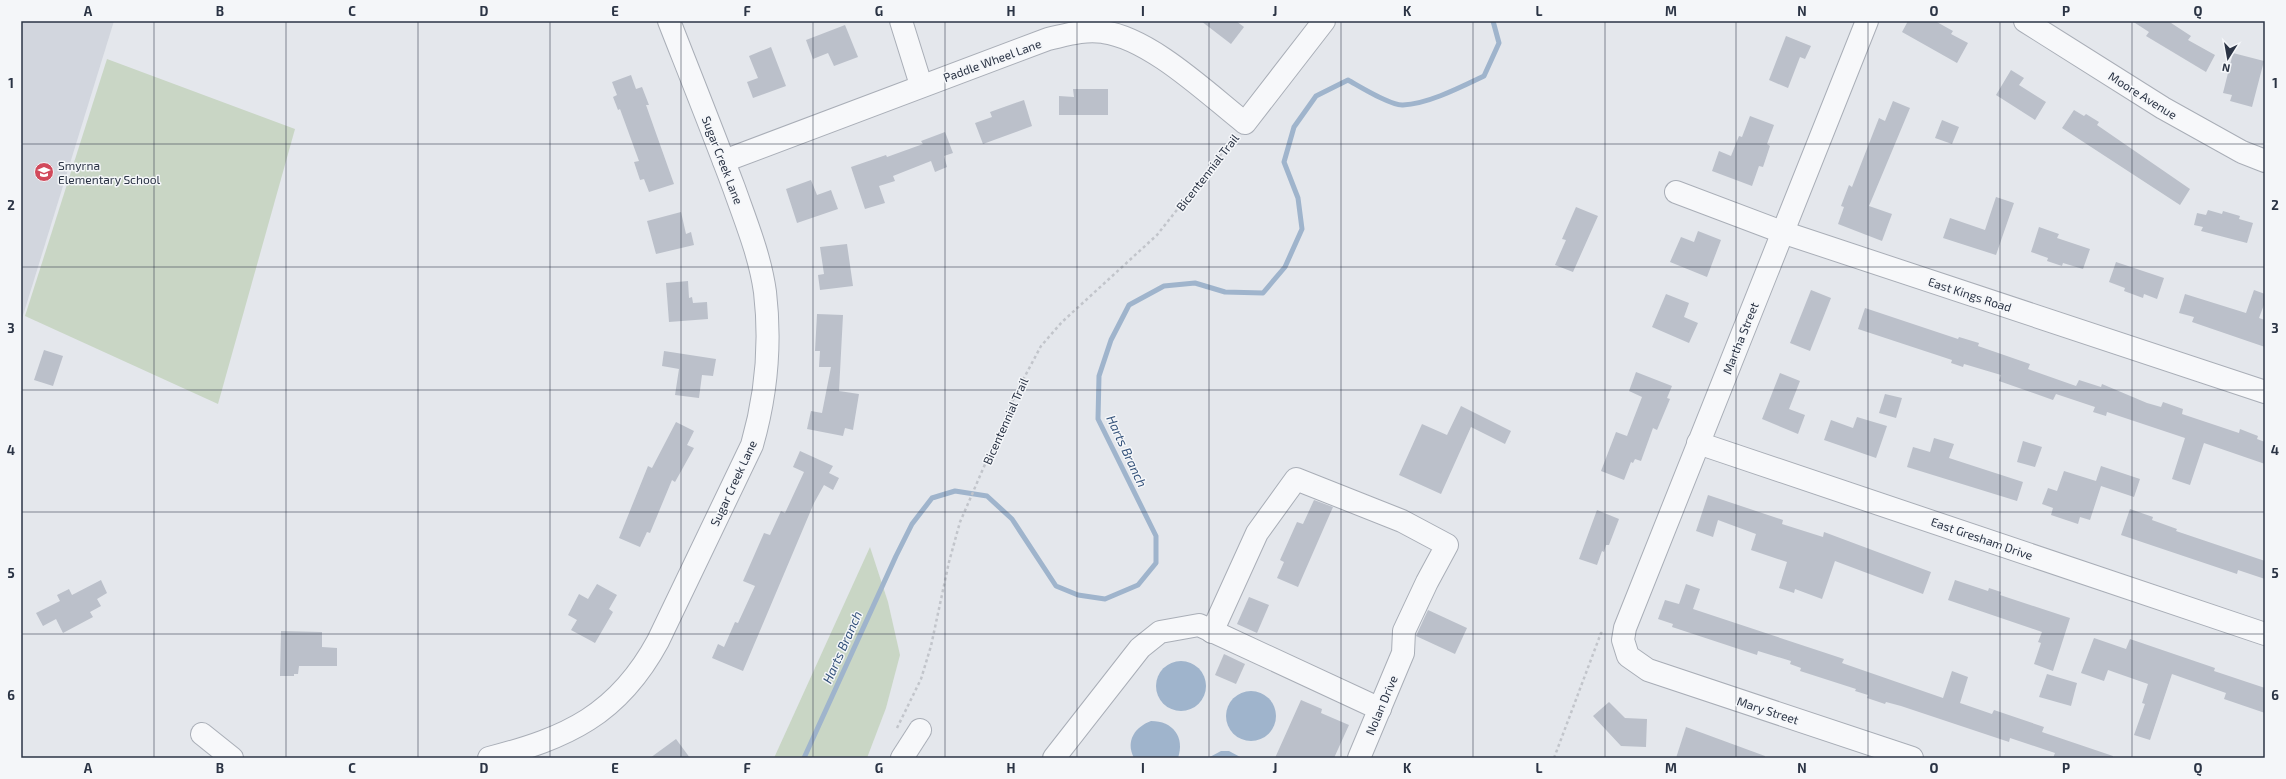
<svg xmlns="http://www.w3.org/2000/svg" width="2286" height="779" viewBox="0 0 2286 779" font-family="'Exo 2',sans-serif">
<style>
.built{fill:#d2d6de}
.green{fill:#c9d6c5}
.water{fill:#9fb4cc}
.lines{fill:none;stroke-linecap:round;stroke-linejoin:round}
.stream{stroke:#9fb4cc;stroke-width:5}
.building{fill:#bbc0ca}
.minor-casing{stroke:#a9aeb7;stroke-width:24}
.path{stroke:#c2c5cb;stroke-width:2.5;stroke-dasharray:3 3;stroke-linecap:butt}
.minor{stroke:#f7f8fa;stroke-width:22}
.grid{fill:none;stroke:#2b3445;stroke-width:1;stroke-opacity:0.55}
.labels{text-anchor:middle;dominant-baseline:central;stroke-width:3;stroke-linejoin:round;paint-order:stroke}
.street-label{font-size:12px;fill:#2b3445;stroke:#f4f6f9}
.poi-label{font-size:12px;fill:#2b3445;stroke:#f4f6f9;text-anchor:start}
.water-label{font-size:13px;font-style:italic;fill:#34527a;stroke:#f4f6f9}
.neatline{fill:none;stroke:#2b3445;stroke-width:1.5}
.grid-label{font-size:13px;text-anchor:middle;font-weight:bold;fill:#2b3445}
</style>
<rect width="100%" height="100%" fill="#e4e7ec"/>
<path class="built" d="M21 21H114L21 322Z"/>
<g class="green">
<path d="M107 59 295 129 218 404 25 316Z"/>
<path d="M870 547 888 602 900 655 886 708 867 758H774Z"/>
</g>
<g class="water">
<circle cx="1181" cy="686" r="25"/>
<circle cx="1251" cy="716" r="25"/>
<path d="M1151 721C1173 721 1185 737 1178 758H1134C1125 741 1135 727 1151 721Z"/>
<path d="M1221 751H1229L1242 758H1208Z"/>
</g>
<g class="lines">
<path class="stream" d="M804 758 896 556 912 524 932 498 955 491 987 496 1012 519 1056 586 1078 595 1105 599 1138 585 1156 563V536L1098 419 1099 376 1111 340 1129 305 1164 286 1195 283 1225 292 1263 293 1285 267 1302 229 1298 198 1284 162 1294 127 1316 96 1348 80C1359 86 1391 106 1403 105 1428 104 1461 87 1484 76L1499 43 1493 21"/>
</g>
<g class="building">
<path d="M1201 21H1236L1244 27 1231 44Z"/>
<path d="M1908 21H1935L1953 31 1951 34 1968 43 1957 63 1902 32Z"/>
<path d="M2132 21H2168L2191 36 2188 40 2215 55 2206 72 2146 36 2149 32Z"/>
<path d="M845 25 858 57 834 66 828 53 813 59 806 40Z"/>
<path d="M1786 36 1811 46 1805 59 1800 57 1788 88 1769 80Z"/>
<path d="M771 47 786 86 753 98 747 82 758 78 749 56Z"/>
<path d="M2233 53 2264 61 2252 107 2230 101 2232 95 2223 93Z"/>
<path d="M2011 70 2024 78 2019 85 2046 102 2035 120 1996 95Z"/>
<path d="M631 75 636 89 642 87 649 105H646L674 184 649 192 644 179 640 180 634 162 639 161 620 109 618 110 613 97 617 95 612 82Z"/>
<path d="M1073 89H1108V115H1059V96L1074 97Z"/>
<path d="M1024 100 1032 126 983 144 975 123 992 117 990 112Z"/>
<path d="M1893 101 1910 108 1869 206 1892 214 1882 241 1838 224 1844 207 1841 206 1849 185 1852 187 1879 118 1885 121Z"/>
<path d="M2074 110 2084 116 2086 114 2099 122 2097 125 2190 189 2180 205 2062 128Z"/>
<path d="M1750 116 1774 125 1767 144 1770 146 1763 167 1759 166 1752 186 1712 171 1719 151 1731 156 1739 136 1742 137Z"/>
<path d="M1942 120 1959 127 1952 144 1935 138Z"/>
<path d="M945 132 953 153 944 156 947 167 935 172 931 161 893 176 895 181 879 186 885 203 865 209 851 167 886 155 887 157 923 144 921 141Z"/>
<path d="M811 180 817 195 831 190 838 209 797 223 786 189Z"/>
<path d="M1996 197 2014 203 1996 255 1943 238 1950 218 1985 230Z"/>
<path d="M1576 207 1598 216 1573 272 1555 265 1566 240 1562 239Z"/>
<path d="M2208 210 2222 214 2223 211 2240 216 2239 219 2253 223 2247 243 2201 231 2203 227 2194 225 2197 213 2206 215Z"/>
<path d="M681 212 686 234 691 232 694 245 656 254 647 221Z"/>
<path d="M2039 227 2059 234 2057 238 2090 249 2083 269 2063 263 2062 266 2047 261 2048 258 2031 252Z"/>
<path d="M1698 231 1721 240 1707 277 1670 262 1681 237 1694 242Z"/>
<path d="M847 244 853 286 820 290 818 275 824 274 820 247Z"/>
<path d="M2116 262 2164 278 2157 299 2144 294 2143 298 2124 291 2125 288 2109 282Z"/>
<path d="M688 281 689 298 692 297 693 303 707 302 708 319 669 322 666 283Z"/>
<path d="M1811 290 1831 298 1810 351 1790 343Z"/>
<path d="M2254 290 2265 294V302L2259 318 2265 320V347L2192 322 2194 317 2179 313 2185 294 2246 313Z"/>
<path d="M1666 294 1689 303 1684 317 1698 323 1689 343 1652 327Z"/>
<path d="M1865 308 1958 339 1959 337 1979 343 1978 346 2030 364 2028 369 2076 386 2079 380 2101 387 2102 384 2147 403 2161 407 2163 402 2183 409 2182 414 2239 433 2240 429 2258 436 2257 439 2265 442V464L2204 443 2190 485 2172 479 2185 438 2107 412 2106 416 2093 412 2095 407 2056 394 2053 400 1999 381 2001 375 1964 364 1963 367 1951 363 1952 360 1858 329Z"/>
<path d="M817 314 843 315 839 391 859 394 853 430 845 428 843 436 807 429 811 411 822 413 831 367H819L820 351H815Z"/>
<path d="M44 350 63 356 53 386 34 380Z"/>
<path d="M664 351 716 359 713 376 702 375 699 398 675 395 679 369 662 366Z"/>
<path d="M1636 372 1672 386 1667 398 1670 399 1657 430 1653 428 1641 461 1635 459 1633 463 1631 462 1624 480 1601 471 1616 432 1627 436 1642 397 1629 391Z"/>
<path d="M1780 373 1800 381 1789 409 1805 415 1798 434 1762 419Z"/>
<path d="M1885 394 1902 398 1896 418 1879 413Z"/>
<path d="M1461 406 1511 431 1505 444 1471 427 1441 494 1399 475 1422 424 1447 435Z"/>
<path d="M1857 417 1887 426 1876 458 1824 440 1831 420 1853 428Z"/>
<path d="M676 422 694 431 687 445 694 448 675 482 672 480 650 533 647 532 640 547 619 538 648 466 652 468Z"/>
<path d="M1934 438 1954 444 1949 458 2023 482 2017 501 1907 467 1913 447 1930 452Z"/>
<path d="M2023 441 2042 447 2035 467 2017 462Z"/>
<path d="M800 451 833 466 829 473 839 478 833 490 824 485 814 503 743 671 712 658 718 644 724 647 735 622 738 623 755 586 743 581 764 533 770 535 781 511 785 513 804 472 793 467Z"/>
<path d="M2101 466 2140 479 2134 497 2101 486 2090 520 2080 517 2078 524 2051 515 2053 508 2042 504 2048 488 2057 491 2064 471 2096 481Z"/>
<path d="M1708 495 1783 520 1782 524 1823 537 1824 532 1931 572 1923 594 1835 561 1822 599 1795 589 1794 593 1779 588 1787 562 1751 550 1756 534 1718 520 1713 537 1696 531Z"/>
<path d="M1314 500 1333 507 1298 587 1277 578 1284 562 1280 560 1297 522 1303 524Z"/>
<path d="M2130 509 2153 517 2152 520 2177 529 2176 531 2265 561V579L2238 570 2237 574 2121 535Z"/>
<path d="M1597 510 1619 519 1609 545H1606L1604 552 1602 551 1597 565 1579 559Z"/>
<path d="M101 580 107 593 97 599 101 606 90 612 93 617 63 633 56 619 43 626 36 613 60 601 57 595 69 589 72 595Z"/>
<path d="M1955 580 1988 591 1989 588 2001 592 2000 595 2070 618 2053 671 2034 664 2041 643 2038 642 2042 632 1948 600Z"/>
<path d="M597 584 617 595 609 609 613 612 595 643 571 630 577 620 568 615 579 594 588 599Z"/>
<path d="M1686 584 1700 589 1693 609 1844 659 1842 663 1943 698 1952 671 1968 677 1960 703 1992 714 1994 710 2044 727 2042 732 2113 756V758H2053L2055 753 2010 738 2009 742 1901 706 1886 702 1885 704 1867 698 1868 695 1855 691 1856 689 1800 671 1801 668 1790 664 1791 661 1758 651 1757 655 1672 627 1673 624 1658 619 1665 600 1679 604Z"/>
<path d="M1249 597 1269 605 1257 633 1237 624Z"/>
<path d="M1428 610 1467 628 1455 654 1416 636Z"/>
<path d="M281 631 322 632V647L337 648V666H299L298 674H294V676H280Z"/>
<path d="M2094 638 2126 649 2130 639 2215 668 2214 671 2265 688V713L2224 699 2226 693 2172 674 2150 740 2134 735 2145 704 2142 703 2148 684 2108 670 2104 681 2081 673Z"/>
<path d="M1224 654 1245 664 1236 684 1215 675Z"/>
<path d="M2047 674 2077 683 2071 706 2039 697Z"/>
<path d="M1301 700 1322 709 1321 713 1349 725 1334 758H1275Z"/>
<path d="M1609 702 1625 718 1647 719 1646 747 1621 746 1593 716Z"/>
<path d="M1686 727 1765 756V758H1676Z"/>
<path d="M676 739 690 758H650Z"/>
</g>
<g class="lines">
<defs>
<g id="minor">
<path d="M901 21 921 85"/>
<path d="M1867 21 1625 628 1623 640 1628 656 1648 670 1912 758"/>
<path d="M2025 21 2163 108 2242 152 2265 161"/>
<path d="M724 161 1048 39C1066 35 1084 29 1103 32 1150 38 1207 93 1245 123L1324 21"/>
<path d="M1676 192 1782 232 2265 392"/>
<path d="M1698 443 2265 634"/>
<path d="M1212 632 1257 533 1296 479 1402 521 1447 545 1427 582 1404 631 1403 653 1359 758"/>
<path d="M202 734 232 758"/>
<path d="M489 758C567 738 618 715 658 641L752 445C766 396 771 343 765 292 760 256 746 222 734 188 713 132 691 77 669 21"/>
<path d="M902 758 920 730"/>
<path d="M1054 758 1140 648 1160 632 1199 625 1380 709"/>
</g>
</defs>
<use href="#minor" class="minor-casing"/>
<g class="path">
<path d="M897 728 921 679 931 646 949 562 960 522 1016 393 1041 346 1062 322 1157 235 1234 138"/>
<path d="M1554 758 1601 633 1605 634"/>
</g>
<use href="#minor" class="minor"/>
</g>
<path class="grid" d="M154 21V758M286 21V758M418 21V758M550 21V758M681 21V758M813 21V758M945 21V758M1077 21V758M1209 21V758M1341 21V758M1473 21V758M1605 21V758M1736 21V758M1868 21V758M2000 21V758M2132 21V758M21 144H2265M21 267H2265M21 390H2265M21 512H2265M21 634H2265"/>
<defs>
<symbol id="school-disc" viewBox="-11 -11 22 22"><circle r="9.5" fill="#d1495b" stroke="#f4f6f9"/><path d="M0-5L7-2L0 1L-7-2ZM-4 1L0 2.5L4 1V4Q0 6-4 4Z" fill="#fff"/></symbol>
</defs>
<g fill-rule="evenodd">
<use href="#school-disc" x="33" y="161" width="22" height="22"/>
</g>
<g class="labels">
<g class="street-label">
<text transform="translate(992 60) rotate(-20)">Paddle Wheel Lane</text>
<text transform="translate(2143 95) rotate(32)">Moore Avenue</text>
<text transform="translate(723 160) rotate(69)">Sugar Creek Lane</text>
<text transform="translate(1207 172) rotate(-52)">Bicentennial Trail</text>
<text transform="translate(1970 294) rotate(18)">East Kings Road</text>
<text transform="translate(1740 338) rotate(-68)">Martha Street</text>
<text transform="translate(1005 421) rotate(-66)">Bicentennial Trail</text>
<text transform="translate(733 483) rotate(-65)">Sugar Creek Lane</text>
<text transform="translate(1982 538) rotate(19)">East Gresham Drive</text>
<text transform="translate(1381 705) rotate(-67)">Nolan Drive</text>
<text transform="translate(1768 710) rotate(18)">Mary Street</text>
</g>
<g class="poi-label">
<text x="58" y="165">Smyrna<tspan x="58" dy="14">Elementary School</tspan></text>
</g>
<g class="water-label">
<text transform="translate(1127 451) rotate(65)">Harts Branch</text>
<text transform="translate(842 647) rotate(-66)">Harts Branch</text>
</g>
</g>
<rect width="2286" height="779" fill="none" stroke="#f4f6f9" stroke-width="44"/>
<g transform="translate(2228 58) rotate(191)" stroke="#f4f6f9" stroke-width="3" paint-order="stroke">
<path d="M0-3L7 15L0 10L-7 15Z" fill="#2b3445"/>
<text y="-6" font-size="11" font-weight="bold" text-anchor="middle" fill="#2b3445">N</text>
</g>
<rect x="22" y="22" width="2242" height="735" class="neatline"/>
<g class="grid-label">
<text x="88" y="16">A</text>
<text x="220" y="16">B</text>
<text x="352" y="16">C</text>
<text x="484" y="16">D</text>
<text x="615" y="16">E</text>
<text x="747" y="16">F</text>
<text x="879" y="16">G</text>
<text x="1011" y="16">H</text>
<text x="1143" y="16">I</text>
<text x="1275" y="16">J</text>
<text x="1407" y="16">K</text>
<text x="1539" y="16">L</text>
<text x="1671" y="16">M</text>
<text x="1802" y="16">N</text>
<text x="1934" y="16">O</text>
<text x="2066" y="16">P</text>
<text x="2198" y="16">Q</text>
<text x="11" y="88">1</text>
<text x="2275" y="88">1</text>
<text x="11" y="210">2</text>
<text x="2275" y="210">2</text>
<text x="11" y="333">3</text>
<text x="2275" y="333">3</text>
<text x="11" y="455">4</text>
<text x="2275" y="455">4</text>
<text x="11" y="578">5</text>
<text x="2275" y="578">5</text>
<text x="11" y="700">6</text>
<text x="2275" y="700">6</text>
<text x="88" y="773">A</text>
<text x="220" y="773">B</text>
<text x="352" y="773">C</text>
<text x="484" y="773">D</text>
<text x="615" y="773">E</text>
<text x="747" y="773">F</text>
<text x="879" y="773">G</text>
<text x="1011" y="773">H</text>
<text x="1143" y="773">I</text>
<text x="1275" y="773">J</text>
<text x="1407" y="773">K</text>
<text x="1539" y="773">L</text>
<text x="1671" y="773">M</text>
<text x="1802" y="773">N</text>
<text x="1934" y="773">O</text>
<text x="2066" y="773">P</text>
<text x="2198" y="773">Q</text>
</g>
</svg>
